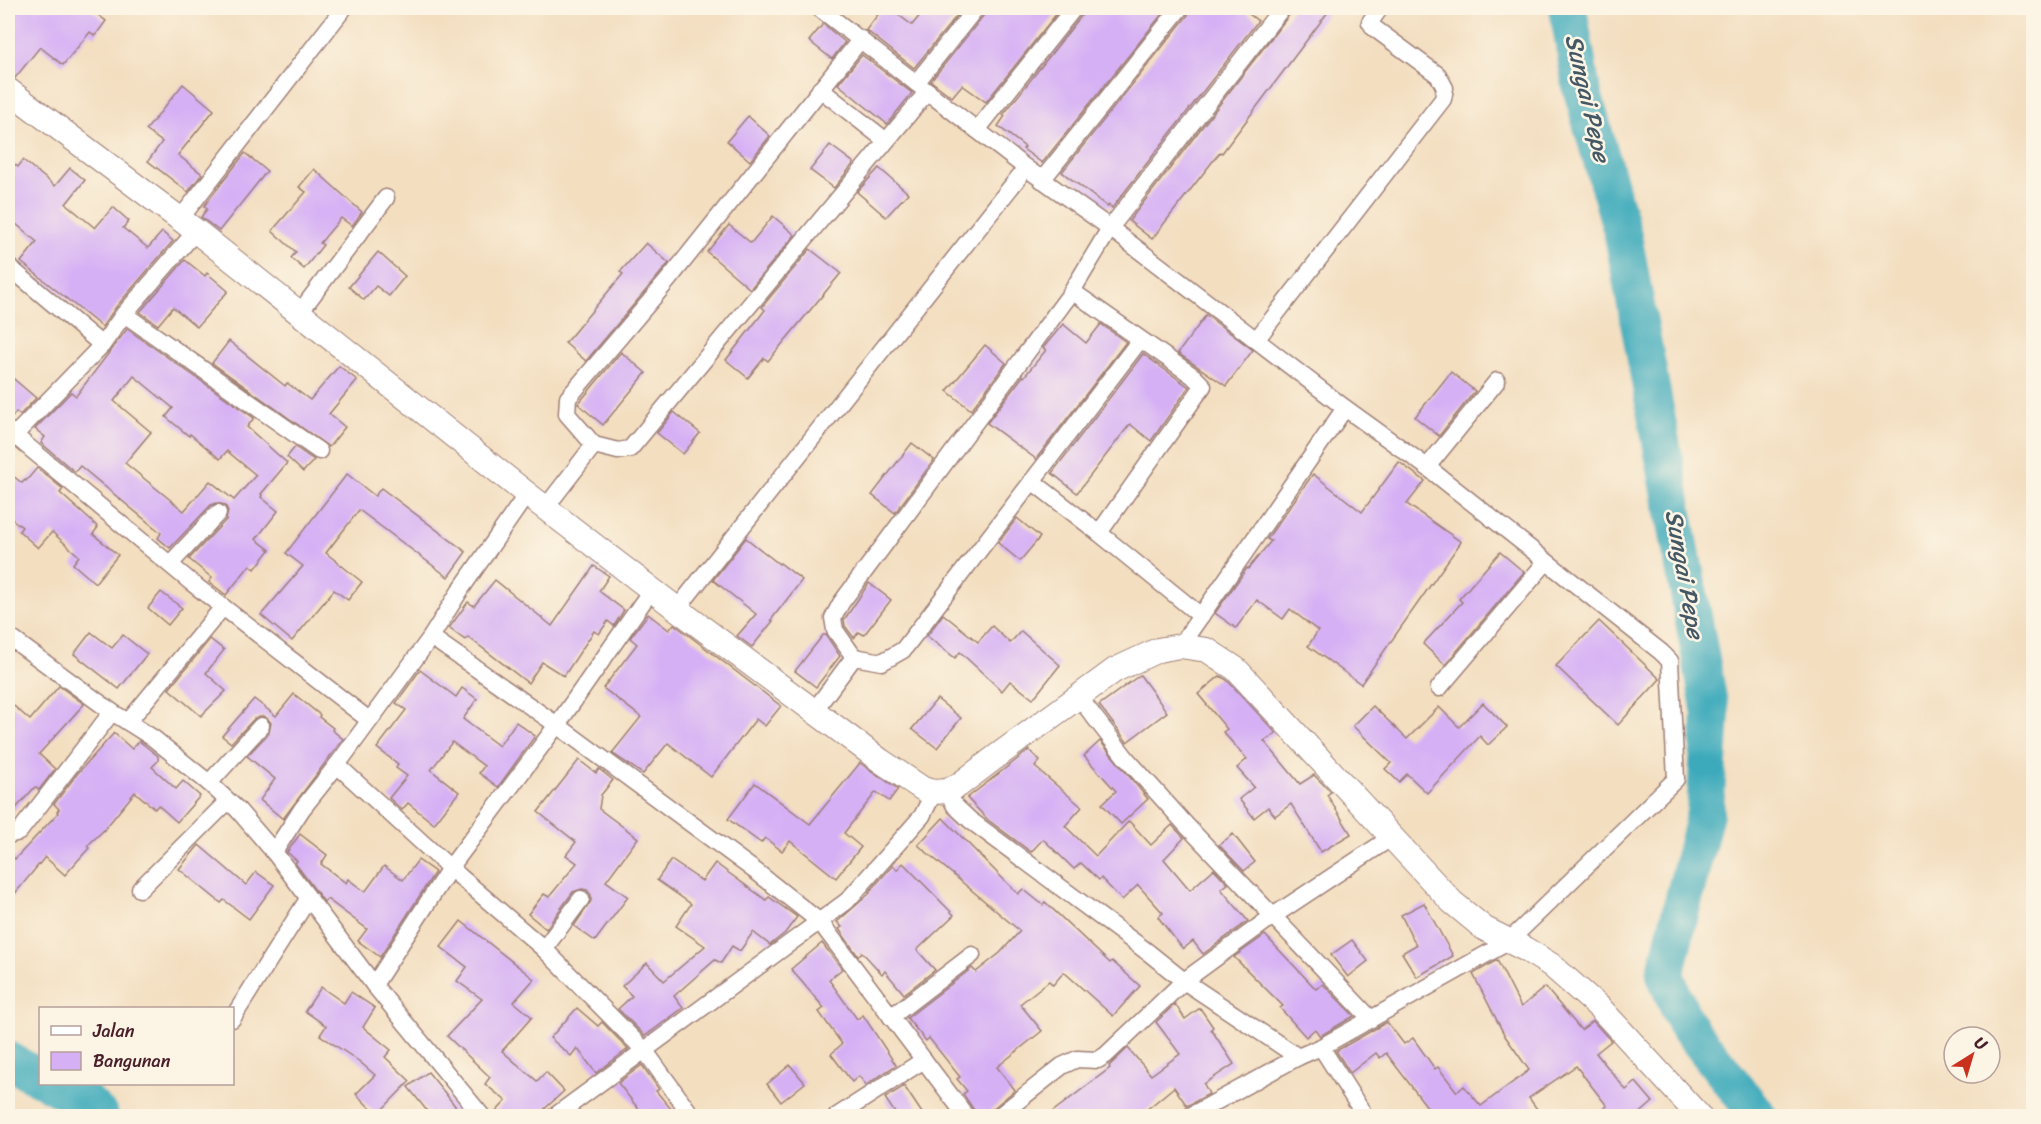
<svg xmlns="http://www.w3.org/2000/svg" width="2041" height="1124" viewBox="0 0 2041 1124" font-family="Sriracha,sans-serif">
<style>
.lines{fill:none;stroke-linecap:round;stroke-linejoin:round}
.river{stroke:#3caabb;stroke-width:38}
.building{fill:#d6b0f5;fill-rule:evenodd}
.street-casing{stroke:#9e7e76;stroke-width:19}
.secondary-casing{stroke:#9e7e76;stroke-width:26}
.street{stroke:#fff;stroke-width:16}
.secondary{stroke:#fff;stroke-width:24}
.labels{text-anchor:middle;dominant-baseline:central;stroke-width:5;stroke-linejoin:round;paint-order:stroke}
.water-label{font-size:24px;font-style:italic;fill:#445765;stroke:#fcf5e5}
</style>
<rect width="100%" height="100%" fill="#fcf5e5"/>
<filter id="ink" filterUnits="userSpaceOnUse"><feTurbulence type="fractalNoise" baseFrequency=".0167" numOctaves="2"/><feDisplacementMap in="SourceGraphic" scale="12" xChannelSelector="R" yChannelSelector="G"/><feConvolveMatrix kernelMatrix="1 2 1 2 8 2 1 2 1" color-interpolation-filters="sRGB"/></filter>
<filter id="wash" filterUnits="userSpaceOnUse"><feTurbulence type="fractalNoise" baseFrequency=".008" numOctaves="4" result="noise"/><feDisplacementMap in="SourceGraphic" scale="24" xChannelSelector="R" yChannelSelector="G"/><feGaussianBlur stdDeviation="1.35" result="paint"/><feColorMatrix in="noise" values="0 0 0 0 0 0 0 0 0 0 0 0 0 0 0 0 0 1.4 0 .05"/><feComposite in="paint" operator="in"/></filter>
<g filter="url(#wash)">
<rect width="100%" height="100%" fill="#f3dec0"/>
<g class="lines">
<g class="river">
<path d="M1568 8 1581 87 1623 235 1711 714 1705 813 1665 975 1685 1023 1758 1116"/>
<path d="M8 1060 40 1078"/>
<path d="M51 1084 87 1103 100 1116"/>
</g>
</g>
<g id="blocks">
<g class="building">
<path d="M8 8H89L106 21 95 36 90 32 63 65 40 47 15 78 8 76Z"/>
<path d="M883 8H889L912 25 926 8H963L914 68 866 30Z"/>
<path d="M986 8H1061L986 102 962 85 952 97 931 81 984 15Z"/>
<path d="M1084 8H1167L1042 163 1023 149 1025 147 998 126 1005 116 1003 115 1082 15Z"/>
<path d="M1190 8H1241L1258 21 1112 208 1109 205 1108 207 1062 172 1188 15Z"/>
<path d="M1292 8H1331L1222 153 1220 152 1152 239 1129 221 1290 14Z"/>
<path d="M823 24 845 42 832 59 809 41Z"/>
<path d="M862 55 912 93 887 124 838 84Z"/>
<path d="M183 84 214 110 178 155 202 174 188 192 148 161 162 142 146 130Z"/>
<path d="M748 116 770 136 750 161 727 141Z"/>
<path d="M830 145 854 163 834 188 810 170Z"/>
<path d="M245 153 267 171 219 231 201 217 207 209 204 206Z"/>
<path d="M8 159 18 167 23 160 55 186 70 168 85 180 66 204 95 228 113 207 129 221 123 228 148 248 162 232 173 241 116 307 102 327 21 262 37 242 8 217Z"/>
<path d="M879 168 908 193 886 217 857 192Z"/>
<path d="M314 169 362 212 352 226 341 218 320 243 323 245 304 269 291 258 296 252 272 231 306 192 299 187Z"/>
<path d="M773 216 795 235 750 289 707 252 729 225 751 243Z"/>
<path d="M646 243 669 263 586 361 565 343 623 274 620 272Z"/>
<path d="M810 249 841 273 768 361 764 358 748 378 726 360 765 310 762 307 766 302Z"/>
<path d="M378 252 405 276 389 296 376 286 364 300 349 287Z"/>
<path d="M185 260 205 276 207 273 228 291 197 327 173 307 158 325 140 312Z"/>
<path d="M1206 315 1253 350 1226 386 1178 353Z"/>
<path d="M1063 324 1086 343 1101 324 1126 342 1036 459 987 423 1023 376 1024 377 1046 350 1043 348Z"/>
<path d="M127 329 254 418 247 427 287 463 261 494 262 495 261 497 278 511 256 539 270 550 255 569 250 565 226 595 209 582 212 578 189 559 226 520 228 511 225 505 216 503 211 505 170 548 158 538 161 533 80 466 75 472 41 443 45 437 35 429 71 392 76 396ZM134 376 173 408 166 417 189 436 190 434 220 459 227 451 256 475 234 500 210 481 184 511 125 463 151 432 114 401Z"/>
<path d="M229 341 285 386 287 383 310 400 339 366 357 380 329 414 345 427 329 447 212 363Z"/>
<path d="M985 345 1006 363 971 410 947 391Z"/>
<path d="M621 352 646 373 603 425 578 404Z"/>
<path d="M1143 354 1189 387 1151 441 1130 424 1077 493 1052 473Z"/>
<path d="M1451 372 1475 391 1439 436 1415 417Z"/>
<path d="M8 374 36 398 20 415 16 412 10 420H8Z"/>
<path d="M674 412 700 433 683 454 657 433Z"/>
<path d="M912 443 934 460 895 513 872 495Z"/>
<path d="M295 447 314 460 303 472 287 457Z"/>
<path d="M1399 462 1425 481 1407 504 1461 542 1361 684 1308 646 1318 631 1290 609 1283 619 1257 600 1236 628 1215 613 1247 568 1248 569 1271 541 1267 539 1313 474 1362 512Z"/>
<path d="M37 468 63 489 60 493 98 527 93 534 118 555 95 583 73 564 79 556 52 532 38 548 19 531 22 527 8 516V472L22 483 25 480 26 481Z"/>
<path d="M347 474 375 496 381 488 466 552 448 577 359 510 326 553 362 582 348 600 334 590 292 641 261 615 303 566 286 553Z"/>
<path d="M1017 518 1040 537 1020 561 998 543Z"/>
<path d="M746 538 779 564 780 563 802 580 771 620 773 621 752 647 737 636 756 614 713 580Z"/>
<path d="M1500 552 1524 572 1445 665 1423 644 1462 602 1459 599Z"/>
<path d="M594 566 609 576 599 591 624 610 614 626 608 621 599 634 594 631 564 676 542 662 528 683 468 637 465 640 449 628 468 602 474 606 495 580 552 626Z"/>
<path d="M869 583 891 600 864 635 859 632 854 638 845 626 844 620Z"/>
<path d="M161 592 182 608 168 625 148 608Z"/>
<path d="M648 614 669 630 674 624 781 706 765 726 756 719 711 777 668 743 643 774 612 753 641 717 603 688 637 644 630 638Z"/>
<path d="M943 614 978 642 992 626 1010 643 1021 631 1060 665 1033 699 1010 681 1002 691 960 652 955 658 927 636Z"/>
<path d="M1599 621 1660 679 1618 725 1556 666Z"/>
<path d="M91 632 112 648 123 635 147 654 119 689 74 654Z"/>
<path d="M823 635H826L840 656 816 687 795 671Z"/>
<path d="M210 639 224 650 206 673 226 691 201 716 169 689Z"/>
<path d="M420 670 456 697 462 688 477 699 463 719 499 746 516 722 535 736 498 787 479 773 484 766 452 742 431 770 459 792 434 824 408 803 402 810 389 798 407 776 396 768 398 764 377 748 406 710 396 703Z"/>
<path d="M1140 675 1167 712 1127 742 1099 705Z"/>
<path d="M1220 676 1227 680 1276 733 1264 741 1300 784 1314 775 1331 792 1327 795 1351 834 1321 852 1291 804 1275 816 1268 807 1254 818 1239 799 1254 787 1237 768 1247 759 1223 732 1227 729 1198 694Z"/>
<path d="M59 686 84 704 39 754 55 769 39 790 35 787 8 817V701L30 720Z"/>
<path d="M294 694 320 715 319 717 333 728 332 730 343 739 283 819 260 800 275 779 247 756 269 733 271 723 268 719 263 716 254 719 231 743 222 736 254 699 276 716Z"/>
<path d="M937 699 961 718 937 748 912 729Z"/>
<path d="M1483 703 1507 727 1488 745 1480 736 1427 793 1407 774 1399 782 1385 769 1391 763 1353 726 1373 706 1407 739 1439 707 1459 727Z"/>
<path d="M114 733 132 749 139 741 158 756V761L152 767 176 789 183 781 200 796 177 822 158 805 155 809 135 792 104 830 87 846 89 848 65 875 45 857 8 902V853L15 859 58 813 57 812 59 809 54 804 77 774Z"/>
<path d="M1100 741 1148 799 1121 824 1102 804 1116 791 1084 756Z"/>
<path d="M1029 750 1040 761 1035 767 1082 807 1065 826 1096 856 1129 821 1151 845 1172 825 1184 838 1164 859 1190 890 1214 869 1228 884 1221 889 1248 921 1203 954 1193 941 1183 949 1158 917 1163 913 1138 885 1122 900 1101 878 1099 880 1081 863 1074 869 1043 839 1031 852 988 820 967 798Z"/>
<path d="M579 760 596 773 599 769 613 780 601 795 599 809 638 838 606 881 628 897 595 941 574 926 591 901V895L587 890 582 889 573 892 546 929 528 914 544 894 549 897 577 863 566 855 576 842 538 812Z"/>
<path d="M860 763 898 789 889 801 876 792 844 833 861 847 836 878 790 841 782 851 765 838 761 843 728 819 755 783 810 824Z"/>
<path d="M943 818 1018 894 1023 889 1043 905 1045 902 1110 963 1112 961 1140 986 1113 1016 1064 972 1053 985 1049 981 1020 1004 1042 1031 997 1067 1015 1090 984 1116H976L974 1110 963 1094 967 1091 957 1079 960 1077 929 1038 926 1041 907 1018 972 968 976 972 1000 953 1020 931 918 845Z"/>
<path d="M300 834 327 855 321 864 346 883 348 879 365 892 384 866 403 880 418 860 435 872 380 957 358 941 367 929 327 899 324 902 295 863 297 861 287 852Z"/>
<path d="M1233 834 1255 862 1244 871 1219 845Z"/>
<path d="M199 845 246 885 256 872 274 885 249 919 224 900 221 903 179 869Z"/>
<path d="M671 860 702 881 715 863 766 900 769 897 797 917 785 933 770 945 753 932 740 951 732 946 721 963 715 960 674 996 683 1008 645 1036 618 1009 632 996 622 986 647 963 664 981 705 946 676 926 691 904 657 880Z"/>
<path d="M903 863 954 915 917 950 935 970 904 994 885 971 882 974 862 952 858 956 839 929 842 927 837 922 870 893 869 892 893 865 897 870Z"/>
<path d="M1424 903 1453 956 1417 977 1402 953 1416 945 1401 915Z"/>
<path d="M461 921 534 979 514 1002 532 1017 502 1051 537 1081 546 1072 564 1091 537 1116H492L506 1101 485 1084 490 1077 447 1036 482 999 457 981 467 967 441 947Z"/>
<path d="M1265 935 1316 989 1323 984 1354 1016 1320 1036 1315 1029 1306 1037 1280 1008 1283 1006 1234 957Z"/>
<path d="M1352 940 1368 961 1348 977 1331 955Z"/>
<path d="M822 943 842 969 829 980 857 1019 863 1015 896 1065 866 1085 859 1076 852 1082 831 1054 842 1044 819 1012 824 1008 791 969Z"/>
<path d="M1497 960 1521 1007 1545 987 1581 1030 1593 1021 1611 1041 1596 1053 1626 1090 1636 1082 1653 1102 1637 1116H1596L1607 1106 1576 1066 1529 1098 1542 1116H1434L1386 1053 1380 1058 1376 1053 1350 1073 1336 1051 1387 1022 1404 1044 1413 1038 1435 1069 1438 1067 1457 1092 1464 1086 1481 1106 1529 1070 1505 1036 1473 974Z"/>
<path d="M321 987 344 1003 351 992 375 1008 363 1027 391 1050 385 1057 410 1081 377 1115 356 1094 375 1075 360 1062 320 1035 326 1026 305 1011Z"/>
<path d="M1175 1004 1185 1019 1200 1008 1213 1027 1211 1029 1234 1064 1204 1084 1209 1094 1187 1106 1174 1087 1139 1116H1047L1110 1068 1109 1066 1128 1048 1151 1075 1180 1054 1156 1022Z"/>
<path d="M577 1008 598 1026 602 1022 628 1049 596 1073 577 1048 571 1056 550 1038Z"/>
<path d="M642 1065 659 1089 656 1091 677 1116H644L618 1083Z"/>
<path d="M790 1065 805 1083 781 1102 767 1084Z"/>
<path d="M428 1072 445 1093 463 1116H431L408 1087Z"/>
<path d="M904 1086 924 1116H897L885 1098Z"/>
</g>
</g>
</g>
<g filter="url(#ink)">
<use href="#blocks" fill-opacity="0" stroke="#9e7e76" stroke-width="1.5"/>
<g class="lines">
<defs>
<g id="street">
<path d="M819 8 1026 168 1110 228 1345 408 1427 467 1661 652 1670 661 1676 779 1508 942 1321 1047 1298 1057 1190 1116"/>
<path d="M916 83 976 8"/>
<path d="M820 89 885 140"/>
<path d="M977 130 1074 8"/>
<path d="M1042 180 1180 8"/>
<path d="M180 219 344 8"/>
<path d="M8 266 102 345"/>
<path d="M1071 293 1110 228 1282 8"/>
<path d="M300 312 386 198"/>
<path d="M124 314 319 451"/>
<path d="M1256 340 1443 99 1445 88 1438 75 1374 28 1370 22 1380 8"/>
<path d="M8 430 192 583 369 720"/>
<path d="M8 442 102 345 124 314 196 231"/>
<path d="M594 445 567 414 568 398 669 279 861 39"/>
<path d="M1427 467 1497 381"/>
<path d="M1032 481 1099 533 1201 616"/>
<path d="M546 507 594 445 618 451 630 449 928 91"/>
<path d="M170 564 218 513"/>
<path d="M677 609 1026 168"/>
<path d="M8 636 112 712 153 738 209 783 238 810 274 852 374 985 482 1116"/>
<path d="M431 637 557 725 652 589"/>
<path d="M1180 646 1345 408"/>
<path d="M854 657 835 630 833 618 841 603 1071 293 1079 296 1193 376 1203 386 1099 533"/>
<path d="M1439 688 1546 562"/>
<path d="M1078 696 1126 758 1187 826 1371 1019"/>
<path d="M814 711 854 657 882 662 903 650 1140 340"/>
<path d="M128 722 223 607"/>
<path d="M337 765 450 868 544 949 645 1051 692 1116"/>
<path d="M209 783 261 726"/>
<path d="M947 791 955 806 970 820 1149 953 1184 981 1298 1057"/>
<path d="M8 835 19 832 112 712"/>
<path d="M274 852 302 809 337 765 431 637 461 589 527 494"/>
<path d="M140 889 228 801"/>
<path d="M544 949 581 899"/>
<path d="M374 985 450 868 557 725 758 873 820 922 966 1116"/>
<path d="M891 1017 972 955"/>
<path d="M232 1019 308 899"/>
<path d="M1321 1047 1365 1116"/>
<path d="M555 1116 847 901 922 816 934 792"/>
<path d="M837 1116 924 1060"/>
<path d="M999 1116 1062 1066 1077 1059 1098 1060 1106 1055 1184 981 1273 916 1392 837"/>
</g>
<path id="secondary" d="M8 90 196 231 527 494 677 609 881 761 923 789 934 792 947 791 959 785 997 756 1115 670 1158 650 1180 646 1207 650 1236 669 1452 902 1485 929 1525 949 1551 965 1600 1008 1699 1116"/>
</defs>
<use href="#street" class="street-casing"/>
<use href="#secondary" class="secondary-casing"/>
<use href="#street" class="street"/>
<use href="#secondary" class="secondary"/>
</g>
</g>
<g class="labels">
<g class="water-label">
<text transform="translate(1588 98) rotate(77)">Sungai Pepe</text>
<text transform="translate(1685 574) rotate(80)">Sungai Pepe</text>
</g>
</g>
<rect width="2041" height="1124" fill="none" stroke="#fcf5e5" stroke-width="30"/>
<rect x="39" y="1007" width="195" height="78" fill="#fcf5e5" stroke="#b59f9b" stroke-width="1.5"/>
<rect x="51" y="1026" width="30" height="9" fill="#ffffff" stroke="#b59f9b" stroke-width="1.5"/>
<text x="93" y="1037" font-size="18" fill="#4a1f2b">Jalan</text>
<rect x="51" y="1052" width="30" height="18" fill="#d6b0f5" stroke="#b59f9b" stroke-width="1.5"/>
<text x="93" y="1067" font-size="18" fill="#4a1f2b">Bangunan</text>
<g transform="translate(1972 1055) rotate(37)"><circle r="28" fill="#fcf5e5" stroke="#b59f9b" stroke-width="1.5"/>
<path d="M0-4.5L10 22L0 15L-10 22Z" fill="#c8321e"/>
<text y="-9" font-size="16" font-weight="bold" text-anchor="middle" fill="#4a1f2b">U</text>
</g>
</svg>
